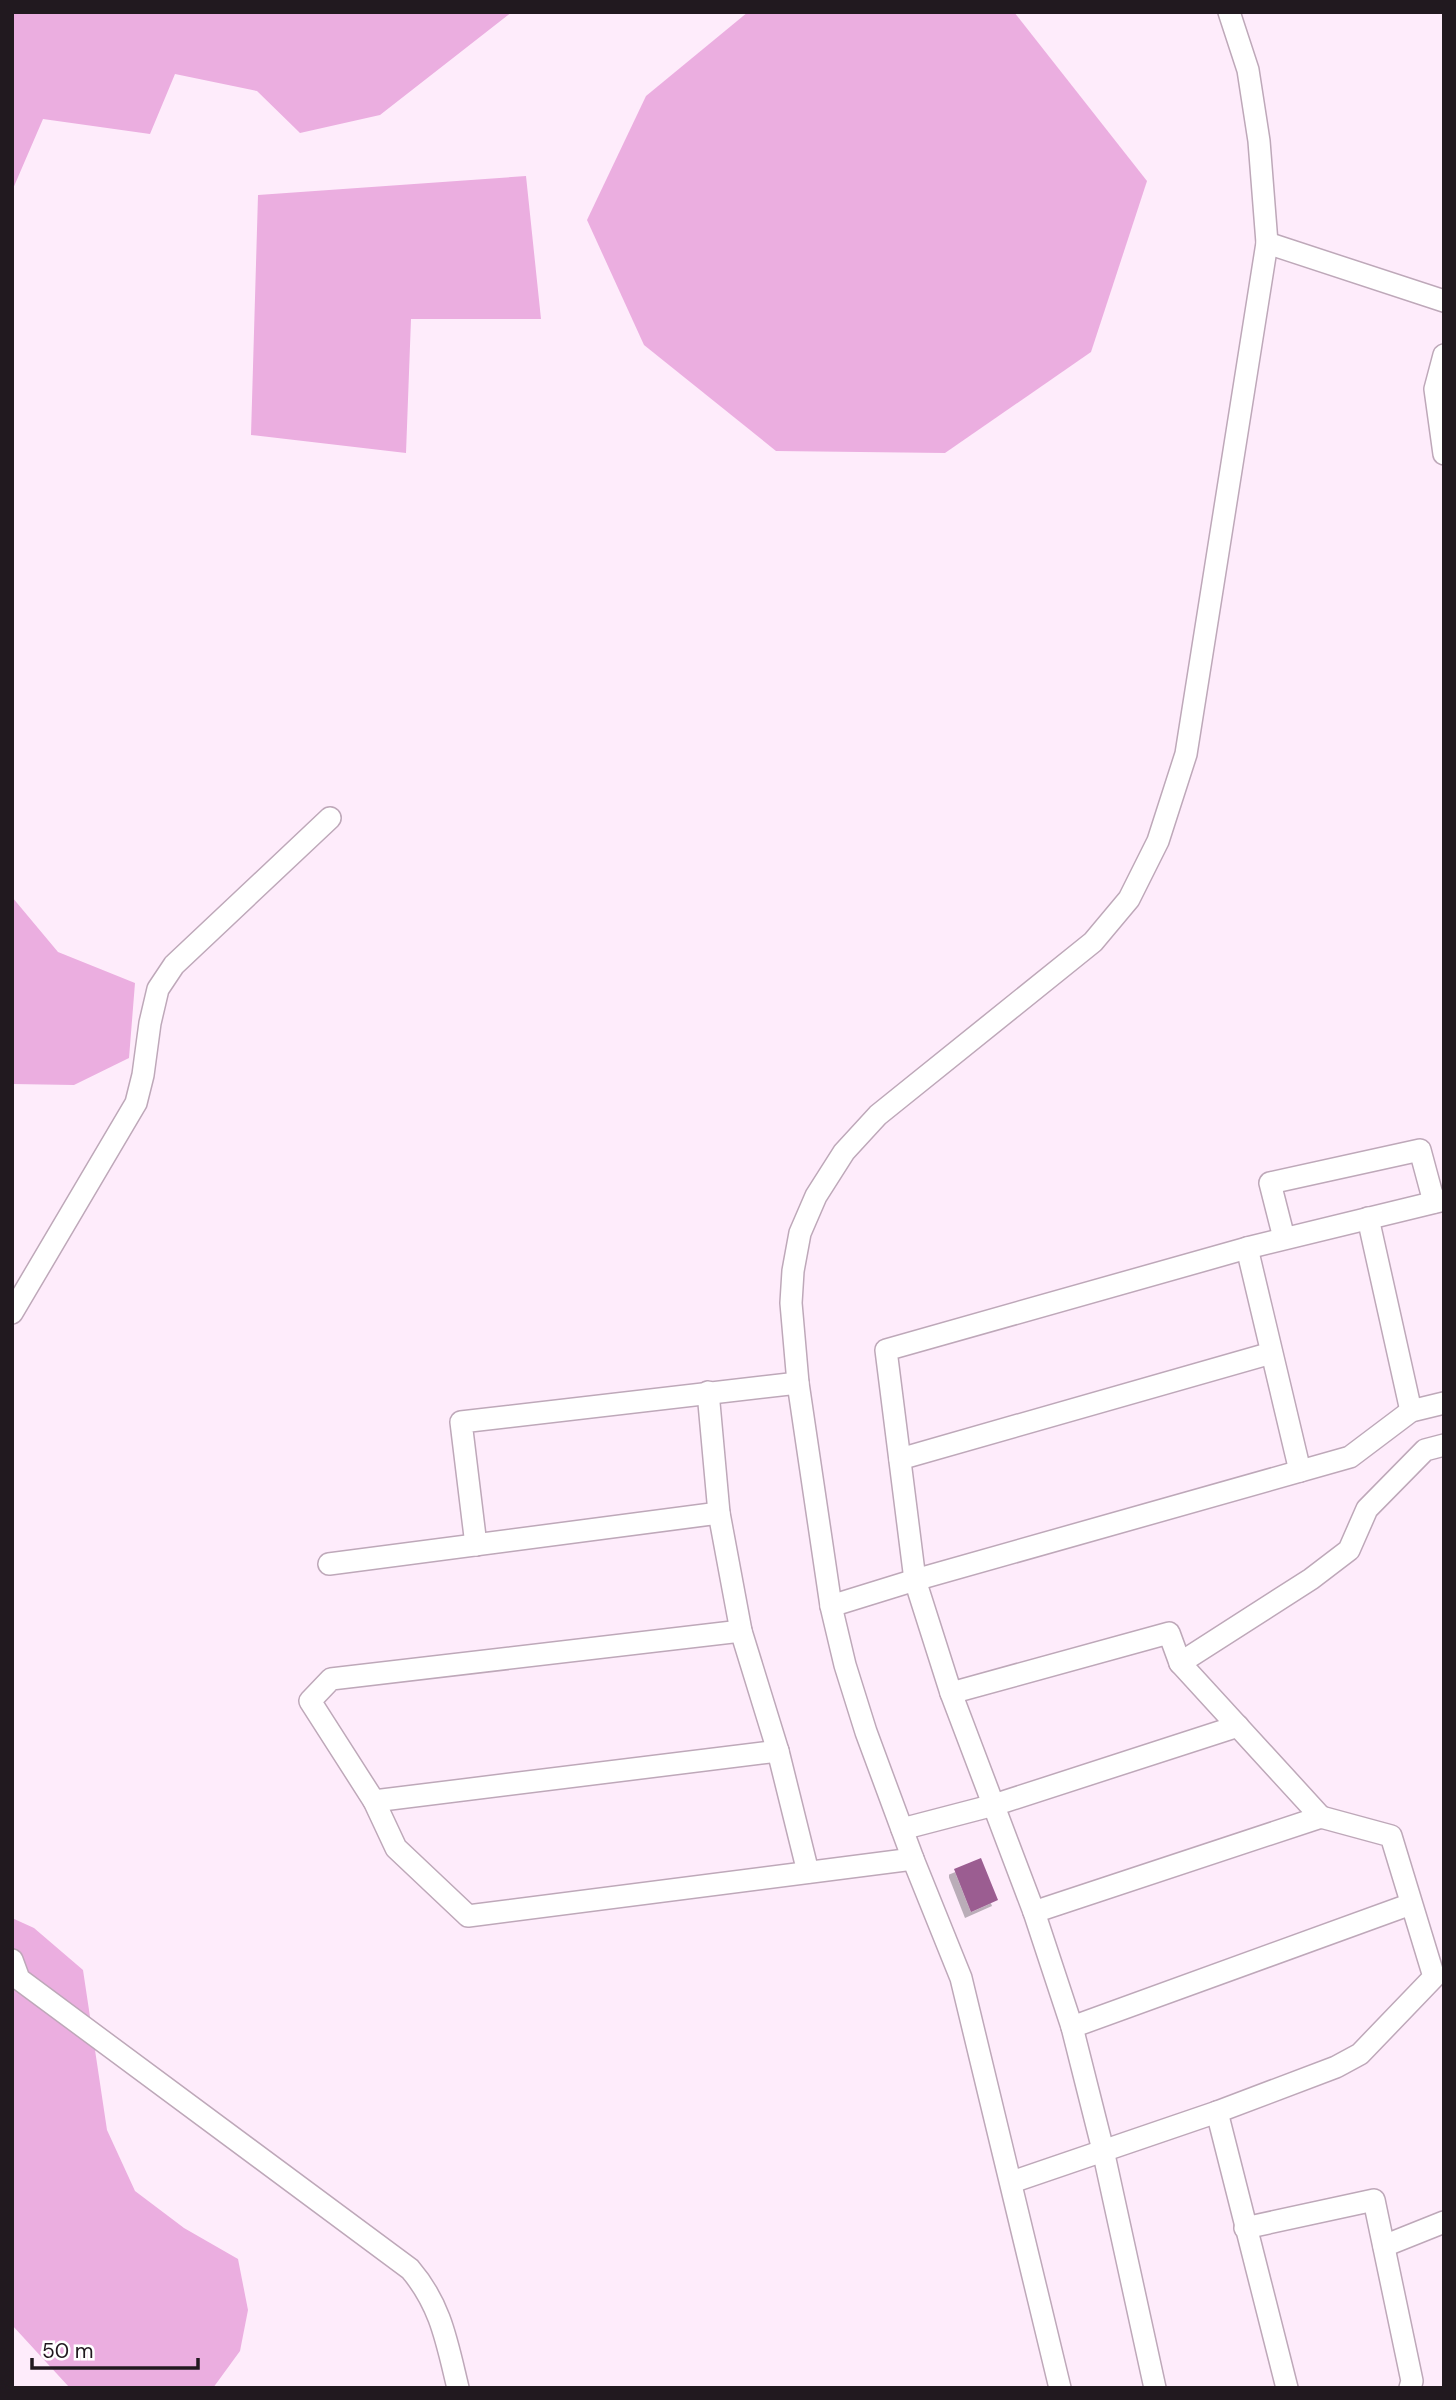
<svg xmlns="http://www.w3.org/2000/svg" width="1456" height="2400" viewBox="0 0 1456 2400" font-family="'DM Sans',sans-serif">
<style>
.green{fill:#ebaee0}
.building{fill:#9b5d91;filter:url(#shadow)}
.lines{fill:none;stroke-linecap:round;stroke-linejoin:round}
.minor-casing{stroke:#bea8b9;stroke-width:24}
.minor{stroke:#fff;stroke-width:21}
</style>
<defs>
<filter id="shadow"><feDropShadow dx="-6" dy="6" stdDeviation="0" flood-color="#0004"/></filter>
</defs>
<rect width="100%" height="100%" fill="#feecfb"/>
<g class="green">
<path d="M12 12H512L380 115 300 133 257 91 175 74 150 134 43 119 12 191Z"/>
<path d="M748 12H1014L1147 181 1091 352 945 453 776 451 644 345 587 220 646 96Z"/>
<path d="M526 176 541 319H411L406 453 251 435 258 195Z"/>
<path d="M12 897 58 952 135 983 129 1058 74 1085 12 1084Z"/>
<path d="M12 1918 34 1928 83 1970 107 2130 135 2191 184 2228 238 2259 248 2310 240 2351 213 2388 69 2387 12 2325Z"/>
</g>
<path class="building" d="M981 1858 998 1900 971 1912 954 1869Z"/>
<g class="lines">
<defs>
<g id="minor">
<path d="M1267 243 1444 301"/>
<path d="M1444 355 1435 389 1444 454"/>
<path d="M1368 1218 1411 1411"/>
<path d="M1284 1238 1270 1183 1420 1150 1434 1202"/>
<path d="M1247 1248 1300 1471"/>
<path d="M12 1313 136 1103 143 1075 150 1023 158 989 174 965 330 818"/>
<path d="M708 1392 719 1513 741 1631 778 1751 808 1872"/>
<path d="M900 1459 1271 1353"/>
<path d="M476 1545 461 1422 798 1383"/>
<path d="M329 1564 719 1513"/>
<path d="M831 1606 915 1580 1350 1457 1411 1411 1444 1403"/>
<path d="M741 1631 331 1679 310 1701 374 1801 396 1848 468 1916 913 1859"/>
<path d="M1180 1663 1311 1579 1349 1550 1367 1509 1425 1450 1444 1445"/>
<path d="M951 1693 1169 1633 1180 1663 1321 1817"/>
<path d="M374 1801 778 1751"/>
<path d="M902 1829 994 1805 1238 1726"/>
<path d="M12 1960 19 1979 410 2269C441 2305 447 2343 458 2388"/>
<path d="M1072 2027 1411 1904"/>
<path d="M1217 2112 1287 2388"/>
<path d="M1012 2182 1217 2112 1336 2067 1360 2054 1434 1977 1391 1836 1321 1817 1034 1912"/>
<path d="M1245 2228 1374 2200 1412 2381 1410 2388"/>
<path d="M1384 2246 1444 2222"/>
<path d="M1060 2388 961 1978 913 1859 866 1732 845 1665 831 1606 798 1383 791 1303 793 1271 800 1233 816 1196 844 1152 878 1115 1093 942 1129 899 1158 841 1186 754 1267 243 1259 141 1248 70 1229 12"/>
<path d="M1155 2388 1103 2150 1072 2027 1034 1912 951 1693 915 1580 886 1350 1247 1248 1444 1200"/>
</g>
</defs>
<use href="#minor" class="minor-casing"/>
<use href="#minor" class="minor"/>
</g>
<rect width="1456" height="2400" fill="none" stroke="#21191f" stroke-width="28"/>
<path d="M32 2358v10h166v-10" fill="none" stroke="#21191f" stroke-width="3.5"/>
<text x="42" y="2358" font-size="21" fill="#21191f" stroke="#ffffff" stroke-width="5" paint-order="stroke">50 m</text>
</svg>
